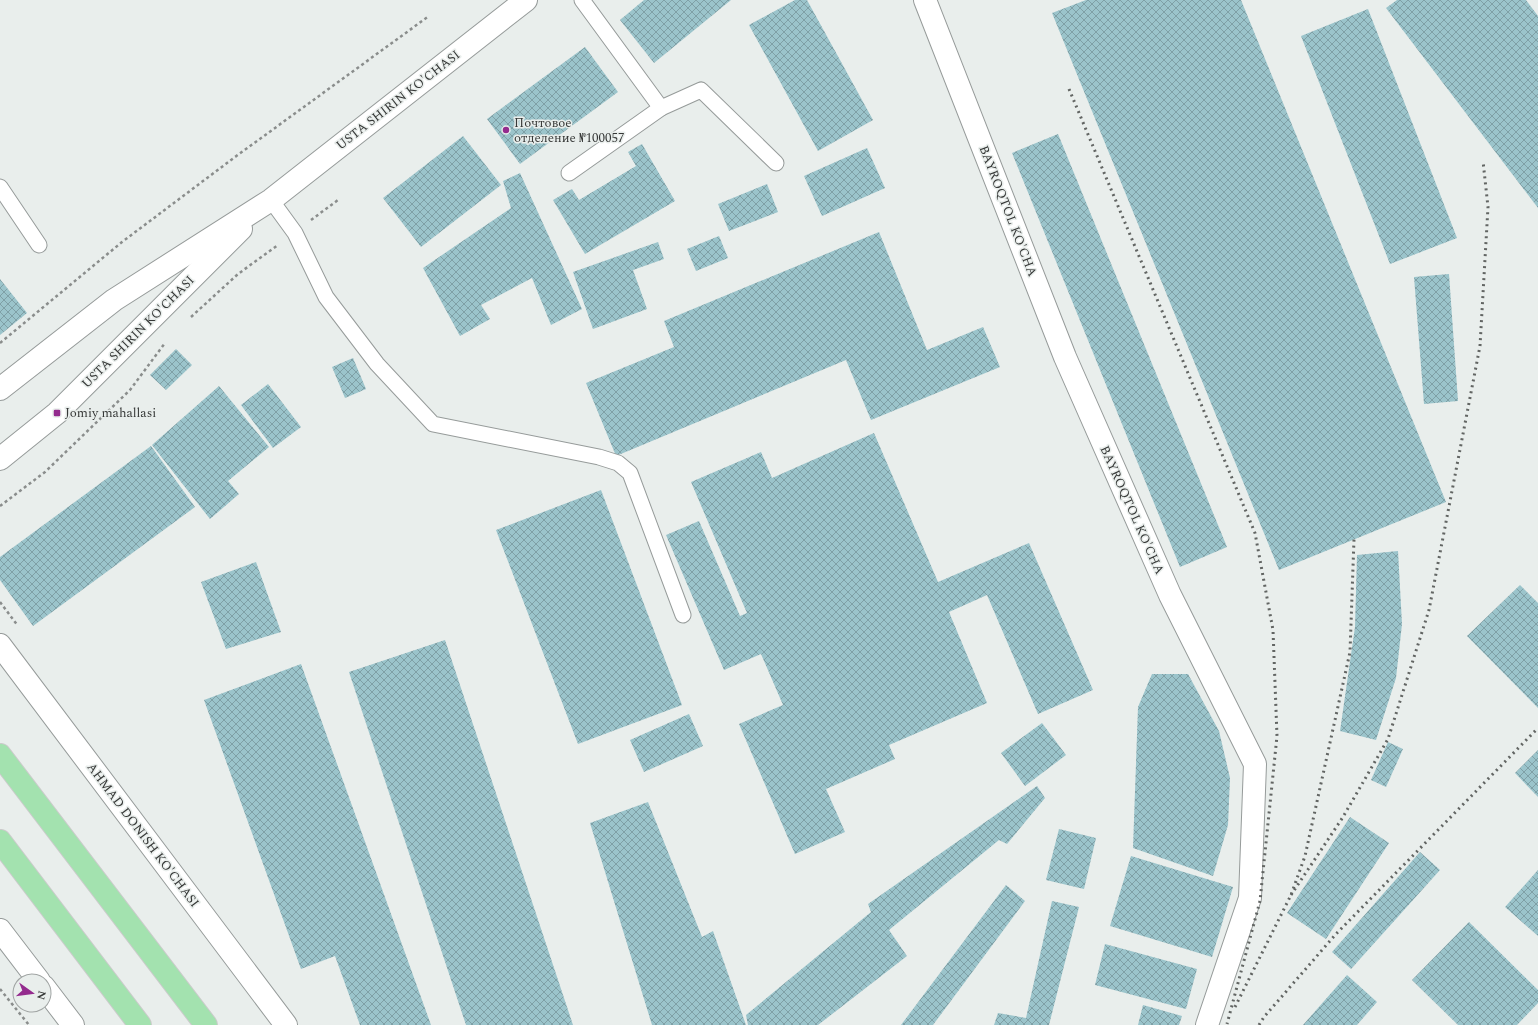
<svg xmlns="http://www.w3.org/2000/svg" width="1538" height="1025" viewBox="0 0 1538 1025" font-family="Spectral,serif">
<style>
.building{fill:url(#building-cross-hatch)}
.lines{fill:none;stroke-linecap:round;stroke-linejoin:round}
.service-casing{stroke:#969b9a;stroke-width:17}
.minor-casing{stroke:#969b9a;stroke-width:24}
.tertiary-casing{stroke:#969b9a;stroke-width:24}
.secondary-casing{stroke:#969b9a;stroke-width:24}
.primary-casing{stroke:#cbcbcb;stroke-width:24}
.path{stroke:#8a8d8c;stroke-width:2.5;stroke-dasharray:3 3;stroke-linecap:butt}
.service{stroke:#fff;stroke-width:15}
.minor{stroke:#fff;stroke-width:22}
.tertiary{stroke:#fff;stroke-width:22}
.secondary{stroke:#fff;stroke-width:22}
.primary{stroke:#a3e2af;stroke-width:22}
.rail{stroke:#626563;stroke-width:3;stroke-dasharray:2 4;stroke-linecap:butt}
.poi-dot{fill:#942b8e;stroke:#e9eeec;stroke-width:1.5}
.labels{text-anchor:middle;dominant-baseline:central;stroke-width:3;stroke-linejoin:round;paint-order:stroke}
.street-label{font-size:13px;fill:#363837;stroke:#e9eeec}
.poi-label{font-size:13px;fill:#363837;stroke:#e9eeec;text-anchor:start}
</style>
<defs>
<pattern id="building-cross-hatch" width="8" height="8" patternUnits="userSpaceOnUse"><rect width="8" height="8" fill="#9bc4cb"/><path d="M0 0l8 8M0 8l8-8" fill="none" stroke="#7fa0a6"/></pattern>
</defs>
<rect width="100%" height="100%" fill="#e9eeec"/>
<g class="building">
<path d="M644 0H731L654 63 620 20Z"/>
<path d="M795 0H807L873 120 818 151 749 25Z"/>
<path d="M1086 0H1241L1446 502 1279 570 1052 13Z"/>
<path d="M1397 0H1526L1538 16V208L1386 8Z"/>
<path d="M1368 9 1457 238 1390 264 1301 36Z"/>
<path d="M585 47 618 92 520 164 487 119Z"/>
<path d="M1058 134 1227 547 1180 567 1012 153Z"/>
<path d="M463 136 501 185 421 247 383 198Z"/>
<path d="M642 144 675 201 585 254 553 200 572 189 579 200 636 166 628 152Z"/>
<path d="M867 148 885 188 822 216 804 176Z"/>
<path d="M520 173 582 309 551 325 532 278 481 305 490 319 460 336 423 268 511 208 503 181Z"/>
<path d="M767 184 778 212 729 231 718 204Z"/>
<path d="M879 232 927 350 983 327 1000 367 871 420 846 360 616 456 586 383 674 347 664 321Z"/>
<path d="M719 236 728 258 696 271 687 249Z"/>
<path d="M658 242 664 259 633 270 647 309 593 329 573 272Z"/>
<path d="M1449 274 1458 401 1424 404 1414 277Z"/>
<path d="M0 279 27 313 0 335Z"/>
<path d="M176 349 192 365 166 390 150 375Z"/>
<path d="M353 358 366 389 345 398 332 367Z"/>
<path d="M268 384 301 427 273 448 241 405Z"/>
<path d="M219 386 269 447 228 481 239 494 210 519 152 445Z"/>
<path d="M874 433 938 582 1029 543 1093 690 1038 714 987 595 949 612 987 703 889 745 895 759 826 789 845 832 795 854 739 724 783 705 761 654 724 670 666 535 699 521 740 616 747 613 691 482 761 452 772 478Z"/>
<path d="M151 446 195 507 33 626 0 580V557Z"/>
<path d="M601 490 682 705 578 744 496 530Z"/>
<path d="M1398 551 1402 624 1396 678 1376 740 1340 731 1355 627 1357 555Z"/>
<path d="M256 562 281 632 226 649 201 582Z"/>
<path d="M1520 585 1538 603V708L1467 636Z"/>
<path d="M445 640 573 1025H466L349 672Z"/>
<path d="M301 664 431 1025H360L335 956 301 969 204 700Z"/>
<path d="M1152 674H1188L1219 731 1230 778 1228 825 1213 876 1133 848 1138 707Z"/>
<path d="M689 714 703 746 644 772 630 740Z"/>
<path d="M1042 723 1066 755 1025 786 1001 753Z"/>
<path d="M1388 742 1403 749 1386 787 1371 780Z"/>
<path d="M1538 750V797L1515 773Z"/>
<path d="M1037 786 1045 798 1007 844 999 840 889 930 907 956 818 1025H748L746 1015 871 912 868 904Z"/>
<path d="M648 802 702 937 713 931 746 1025H652L590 823Z"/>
<path d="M1350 817 1389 843 1326 939 1287 913Z"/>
<path d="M1059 829 1096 838 1084 889 1046 880Z"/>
<path d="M1420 852 1440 870 1351 969 1332 952Z"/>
<path d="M1131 856 1233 887 1212 957 1110 926Z"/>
<path d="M1538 870V936L1505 907Z"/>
<path d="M1006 885 1025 901 933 1025H901Z"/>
<path d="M1052 901 1079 907 1049 1025H994L998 1013 1026 1018Z"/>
<path d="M1469 922 1538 990V1003L1517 1025H1458L1412 980Z"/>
<path d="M1105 944 1197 969 1186 1009 1095 985Z"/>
<path d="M1347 975 1377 1002 1357 1025H1303Z"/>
<path d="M1143 1005 1182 1016 1179 1025H1138Z"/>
</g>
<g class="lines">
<defs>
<g id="service">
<path d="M582 0 661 108 701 90 776 163"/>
<path d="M569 173 661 108"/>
<path d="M0 187 39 245"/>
<path d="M271 200 295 233 326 297 377 364 433 424 599 457 618 463 630 473 683 615"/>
</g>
<path id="minor" d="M925 0 1065 357 1170 595 1255 764 1250 898 1207 1025"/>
<g id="tertiary">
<path d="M0 645 286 1025"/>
<path d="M0 930 39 981"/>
<path d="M44 987 73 1025"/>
</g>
<g id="secondary">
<path d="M0 389 114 300 271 200 526 0"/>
<path d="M0 459 57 413 241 229"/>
</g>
<g id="primary">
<path d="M0 755 206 1025"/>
<path d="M0 841 140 1025"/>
</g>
</defs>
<use href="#service" class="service-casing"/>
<use href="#minor" class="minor-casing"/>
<use href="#tertiary" class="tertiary-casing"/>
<use href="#secondary" class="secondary-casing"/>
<use href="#primary" class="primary-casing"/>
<g class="path">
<path d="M311 220 338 200"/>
<path d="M191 317 238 274 278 245"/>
<path d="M0 343 122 242 235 157 429 16"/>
<path d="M0 506 45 472 130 390 165 343"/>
<path d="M0 602 18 626"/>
<path d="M0 989 29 1025"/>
</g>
<use href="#service" class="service"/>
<use href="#minor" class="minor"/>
<use href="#tertiary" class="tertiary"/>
<use href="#secondary" class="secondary"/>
<use href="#primary" class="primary"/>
<g class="rail">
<path d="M1069 89 1255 533 1273 630 1277 736 1260 901 1227 1024"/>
<path d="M1291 895 1343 817 1388 739 1429 610 1480 346 1488 207 1483 161"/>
<path d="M1235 1007 1291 895 1305 856 1350 652 1354 539"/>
<path d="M1259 1025 1264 1017 1336 934 1538 728"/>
</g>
</g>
<g class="poi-dot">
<circle cx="506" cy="130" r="4"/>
<rect x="53" y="409" width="8" height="8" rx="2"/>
</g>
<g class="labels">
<g class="street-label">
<text transform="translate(398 100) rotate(-38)">USTA SHIRIN KO'CHASI</text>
<text transform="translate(1008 211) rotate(69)">BAYROQTOL KO'CHA</text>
<text transform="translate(138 332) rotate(-45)">USTA SHIRIN KO'CHASI</text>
<text transform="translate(1132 510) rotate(66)">BAYROQTOL KO'CHA</text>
<text transform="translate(143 835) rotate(53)">AHMAD DONISH KO'CHASI</text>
</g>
<g class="poi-label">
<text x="514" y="123">Почтовое<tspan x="514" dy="15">отделение №100057</tspan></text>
<text x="65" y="413">Jomiy mahallasi</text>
</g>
</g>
<g transform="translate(32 993) rotate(104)"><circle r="19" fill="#e9eeec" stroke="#a1a5a4"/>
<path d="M0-3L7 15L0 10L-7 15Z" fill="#942b8e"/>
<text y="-6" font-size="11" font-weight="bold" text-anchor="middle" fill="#363837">N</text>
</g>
</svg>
